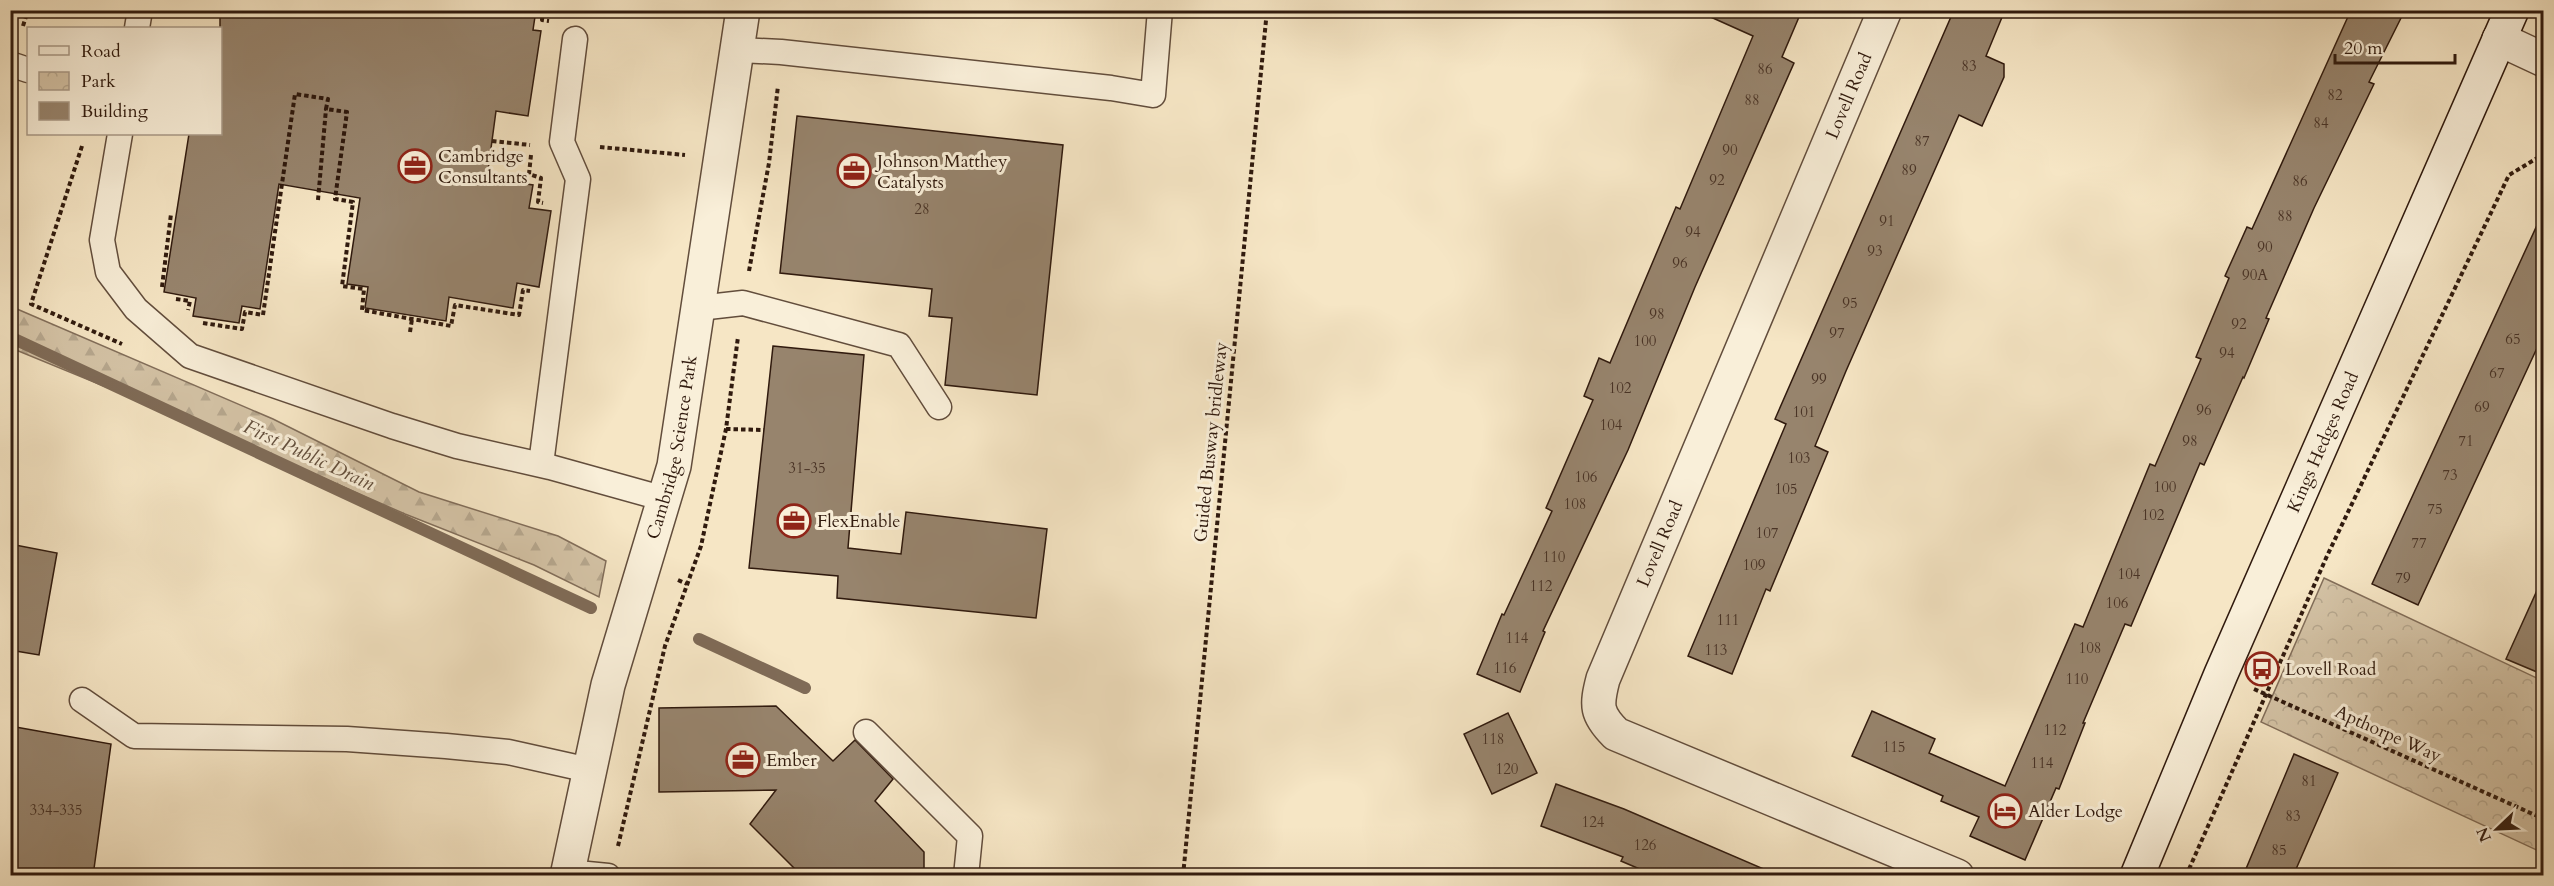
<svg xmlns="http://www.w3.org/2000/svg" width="2554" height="886" viewBox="0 0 2554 886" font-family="Cardo,serif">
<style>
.forest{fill:url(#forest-firs);stroke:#826e5a;stroke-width:1.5}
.park{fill:url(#park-crowns);stroke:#826e5a;stroke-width:1.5}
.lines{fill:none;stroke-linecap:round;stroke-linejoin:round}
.stream{stroke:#7f6b57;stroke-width:12}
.building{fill:#97846d;stroke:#301a0e;stroke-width:1.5}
.lane-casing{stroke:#624d3c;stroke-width:27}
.street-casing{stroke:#624d3c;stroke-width:36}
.secondary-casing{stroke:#301a0e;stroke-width:36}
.path{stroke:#301a0e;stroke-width:4;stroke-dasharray:4.5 3;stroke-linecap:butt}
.lane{stroke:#f9efd9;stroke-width:24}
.street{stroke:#f9efd9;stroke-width:33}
.secondary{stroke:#f9efd9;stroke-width:33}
.labels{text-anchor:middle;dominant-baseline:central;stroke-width:6;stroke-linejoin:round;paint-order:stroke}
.number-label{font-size:15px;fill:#4a3426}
.street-label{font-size:18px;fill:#301a0e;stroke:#f9efd9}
.poi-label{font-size:18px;fill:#301a0e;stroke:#f9efd9;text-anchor:start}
.water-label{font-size:20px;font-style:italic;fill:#64503e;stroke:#f9efd9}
</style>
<defs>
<pattern id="forest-firs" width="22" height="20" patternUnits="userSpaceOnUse" patternTransform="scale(1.5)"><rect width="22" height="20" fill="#d4c3a6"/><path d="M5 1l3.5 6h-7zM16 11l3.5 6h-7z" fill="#b6a78e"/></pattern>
<pattern id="park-crowns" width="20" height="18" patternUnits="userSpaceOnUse" patternTransform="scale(1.5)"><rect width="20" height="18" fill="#d4c3a6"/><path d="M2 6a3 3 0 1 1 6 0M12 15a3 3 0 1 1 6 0" fill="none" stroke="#b6a78e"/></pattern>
</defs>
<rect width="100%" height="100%" fill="#f6e6c5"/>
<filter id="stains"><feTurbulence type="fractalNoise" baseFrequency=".00333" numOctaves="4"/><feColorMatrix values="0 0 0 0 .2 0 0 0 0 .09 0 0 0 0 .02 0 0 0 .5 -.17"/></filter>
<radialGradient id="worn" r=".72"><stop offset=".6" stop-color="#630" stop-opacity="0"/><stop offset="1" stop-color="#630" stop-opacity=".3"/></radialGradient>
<path class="forest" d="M10 306 273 419 419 492 558 536 606 561 599 597 534 565 405 514 262 451 11 348Z"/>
<path class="park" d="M2324 578 2543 681V853L2261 722Z"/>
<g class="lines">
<g class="stream">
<path d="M10 337 591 608"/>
<path d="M699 639 805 688"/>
</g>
</g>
<g class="building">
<path d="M220 10H536L533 30 541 31 528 116 496 111 487 178 533 185 529 208 551 211 539 287 517 283 513 308 449 297 446 321 365 308 368 287 347 284 360 198 279 184 260 309 242 306 239 323 193 316 196 298 164 292 189 134H220Z"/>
<path d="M1695 10H1802L1782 57 1794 63 1695 287 1628 450 1543 631 1545 632 1520 692 1477 674 1502 614 1504 615 1552 511 1546 508 1593 400 1584 396 1599 358 1610 363 1676 207 1680 209 1753 36Z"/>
<path d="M1954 10H2005L1986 56 2004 64V77L1982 126 1959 115 1846 371 1815 446 1828 452 1770 591 1766 589 1732 674 1688 656 1786 424 1775 419Z"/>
<path d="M2351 10H2405L2369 82 2374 84 2314 208 2266 318 2269 319 2244 378 2243 377 2204 465 2200 463 2131 626 2125 624 2083 723H2085L2059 789 2056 788 2025 860 1970 836 1979 817 1941 801 1943 796 1852 756 1872 711 1935 739 1929 753 2005 786 2075 624 2083 627 2150 464 2155 466 2176 417 2201 359 2196 357 2229 278 2225 276 2247 227 2252 229Z"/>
<path d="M797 116 1063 145 1037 395 945 385 952 318 929 316 932 289 780 273Z"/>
<path d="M2544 210V333L2418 605 2372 584Z"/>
<path d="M773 346 864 355 848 548 901 554 906 512 1047 529 1036 618 837 598 838 576 749 568Z"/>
<path d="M10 544 57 553 39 655 10 650Z"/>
<path d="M2544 575V675L2506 659Z"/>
<path d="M776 706 833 761 855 740 893 779 875 801 924 852V876H802L750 824 776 790 659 792V708Z"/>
<path d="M1508 713 1537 773 1492 794 1464 734Z"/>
<path d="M10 726 111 744 93 876H10Z"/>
<path d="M2294 754 2338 773 2293 876H2243Z"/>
<path d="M1556 784 1624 809 1780 876H1656L1621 861 1623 857 1541 826Z"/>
</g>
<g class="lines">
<defs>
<g id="lane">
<path d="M137 28 140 10"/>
<path d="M739 50 781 52 1111 88 1153 95 1160 10"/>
<path d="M10 64 28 70"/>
<path d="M120 134 102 240 108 272 136 309 190 356 392 426 457 446 550 467 665 499"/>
<path d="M699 308 743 303 899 345 939 407"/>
<path d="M541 464 578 179 562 142 575 39"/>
<path d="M82 700 134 736 347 739 446 746 508 752 589 770"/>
<path d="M866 732 970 836 966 876"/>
<path d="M567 872 608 876"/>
</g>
<g id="street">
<path d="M1885 10 1603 679C1596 706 1596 714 1616 734L1957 876"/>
<path d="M2499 39 2544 60"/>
<path id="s1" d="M567 876 608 685 674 466 743 10"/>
</g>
<g id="secondary">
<path id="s2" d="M2137 876 2221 674 2512 10"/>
</g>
</defs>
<use href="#lane" class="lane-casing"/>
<use href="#street" class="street-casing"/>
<use href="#secondary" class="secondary-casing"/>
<g class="path">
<path d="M543 10 542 20 549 21"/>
<path d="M23 26 28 10"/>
<path d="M492 141 530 145"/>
<path d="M82 146 31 304 122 344"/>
<path d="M600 147 685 155"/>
<path d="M531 155 529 174 541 178 538 202 543 203"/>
<path d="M318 200 326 109"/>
<path d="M749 271 769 163 778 86"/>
<path d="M162 287 171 214"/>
<path d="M176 299 190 301 188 310"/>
<path d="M203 323 242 329 245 312 263 315 295 94 328 99 326 109 347 112 335 199 353 202 342 286 364 289 362 310 451 326 455 305 519 315 523 290 530 291"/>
<path d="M410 332 412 319"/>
<path d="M726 429 764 430"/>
<path d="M678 580 687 584"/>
<path d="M2254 689 2544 819"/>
<path d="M618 846 665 646 701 546 726 429 738 337"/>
<path d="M1183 876 1267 10"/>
<path d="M2186 876 2327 556 2509 175 2544 154"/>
</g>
<use href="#lane" class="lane"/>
<use href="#street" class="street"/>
<use href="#secondary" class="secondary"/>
</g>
<defs>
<symbol id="office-ring" viewBox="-11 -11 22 22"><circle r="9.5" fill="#f9efd9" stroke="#8f2418" stroke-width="1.5"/><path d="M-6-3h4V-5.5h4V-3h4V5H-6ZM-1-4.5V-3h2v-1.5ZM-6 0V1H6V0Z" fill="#8f2418"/></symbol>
<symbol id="bus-ring" viewBox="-11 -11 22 22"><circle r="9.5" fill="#f9efd9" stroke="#8f2418" stroke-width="1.5"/><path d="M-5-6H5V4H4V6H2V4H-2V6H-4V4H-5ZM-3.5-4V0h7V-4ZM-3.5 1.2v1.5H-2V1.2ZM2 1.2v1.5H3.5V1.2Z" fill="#8f2418"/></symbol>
<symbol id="hotel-ring" viewBox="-11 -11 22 22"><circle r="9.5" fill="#f9efd9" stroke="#8f2418" stroke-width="1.5"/><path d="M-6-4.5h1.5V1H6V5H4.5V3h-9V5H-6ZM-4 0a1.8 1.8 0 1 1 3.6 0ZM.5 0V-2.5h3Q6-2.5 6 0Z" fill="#8f2418"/></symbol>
</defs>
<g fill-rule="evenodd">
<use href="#office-ring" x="396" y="147" width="38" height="38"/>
<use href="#office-ring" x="835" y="152" width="38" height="38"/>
<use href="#office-ring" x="775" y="502" width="38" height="38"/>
<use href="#bus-ring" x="2243" y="650" width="38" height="38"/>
<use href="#office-ring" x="724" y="741" width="38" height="38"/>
<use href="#hotel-ring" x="1986" y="792" width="38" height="38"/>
</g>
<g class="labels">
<g class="number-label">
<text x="1969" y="66">83</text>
<text x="1765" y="69">86</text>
<text x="2335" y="95">82</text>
<text x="1752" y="100">88</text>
<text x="2321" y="123">84</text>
<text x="1922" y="141">87</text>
<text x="1730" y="150">90</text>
<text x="1909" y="170">89</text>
<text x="1717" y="180">92</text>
<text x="2300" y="181">86</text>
<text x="922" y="209">28</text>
<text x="2285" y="216">88</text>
<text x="1887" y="221">91</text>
<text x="1693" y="232">94</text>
<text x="2265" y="247">90</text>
<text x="1875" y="251">93</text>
<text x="1680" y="263">96</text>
<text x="2255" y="275">90A</text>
<text x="1850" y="303">95</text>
<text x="1657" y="314">98</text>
<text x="2239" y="324">92</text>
<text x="1837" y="333">97</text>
<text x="2513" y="339">65</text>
<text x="1645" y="341">100</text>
<text x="2227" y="353">94</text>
<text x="2497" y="373">67</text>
<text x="1819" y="379">99</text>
<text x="1620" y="388">102</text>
<text x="2482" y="407">69</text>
<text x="2204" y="410">96</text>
<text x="1804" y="412">101</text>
<text x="1611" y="425">104</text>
<text x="2190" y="441">98</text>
<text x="2466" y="441">71</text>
<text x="1799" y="458">103</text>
<text x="807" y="468">31-35</text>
<text x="2450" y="475">73</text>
<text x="1586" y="477">106</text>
<text x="2165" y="487">100</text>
<text x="1786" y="489">105</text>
<text x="1575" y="504">108</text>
<text x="2435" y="509">75</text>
<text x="2153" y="515">102</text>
<text x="1767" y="533">107</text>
<text x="2419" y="543">77</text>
<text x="1554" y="557">110</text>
<text x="1754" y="565">109</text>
<text x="2129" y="574">104</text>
<text x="2403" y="578">79</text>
<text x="1541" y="586">112</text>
<text x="2117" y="603">106</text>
<text x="1728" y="620">111</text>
<text x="1517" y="638">114</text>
<text x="2090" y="648">108</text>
<text x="1716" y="650">113</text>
<text x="1505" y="668">116</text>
<text x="2077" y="679">110</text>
<text x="2055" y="730">112</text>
<text x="1493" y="739">118</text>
<text x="1894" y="747">115</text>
<text x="2042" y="763">114</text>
<text x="1507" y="769">120</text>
<text x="2309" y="781">81</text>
<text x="56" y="810">334-335</text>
<text x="2293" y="816">83</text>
<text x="1593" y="822">124</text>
<text x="1645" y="845">126</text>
<text x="2279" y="850">85</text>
</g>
<g class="street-label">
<text transform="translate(1849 96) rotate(-67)">Lovell Road</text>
<text transform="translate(1211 442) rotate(-84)">Guided Busway bridleway</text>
<text stroke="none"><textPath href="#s2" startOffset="472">Kings Hedges Road</textPath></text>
<text stroke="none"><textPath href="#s1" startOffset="442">Cambridge Science Park</textPath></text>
<text transform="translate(1660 544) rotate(-67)">Lovell Road</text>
<text transform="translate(2388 734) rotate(24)">Apthorpe Way</text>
</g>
<g class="poi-label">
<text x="438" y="156">Cambridge<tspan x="438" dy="21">Consultants</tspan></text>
<text x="877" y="161">Johnson Matthey<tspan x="877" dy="21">Catalysts</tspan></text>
<text x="817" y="521">FlexEnable</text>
<text x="2285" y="669">Lovell Road</text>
<text x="766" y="760">Ember</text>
<text x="2028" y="811">Alder Lodge</text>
</g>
<g class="water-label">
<text transform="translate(309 455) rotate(25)">First Public Drain</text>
</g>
</g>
<rect width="2554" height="886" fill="none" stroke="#f6e6c5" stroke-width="36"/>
<rect x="12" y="12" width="2530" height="862" fill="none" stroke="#301a0e" stroke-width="3"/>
<rect x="18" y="18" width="2518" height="850" fill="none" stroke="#301a0e" stroke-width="1.5"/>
<rect x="27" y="27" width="195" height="108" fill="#f9efd9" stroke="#a99a88" stroke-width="1.5"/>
<rect x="39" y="46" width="30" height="9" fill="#f9efd9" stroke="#a99a88" stroke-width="1.5"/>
<text x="81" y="57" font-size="18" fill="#301a0e">Road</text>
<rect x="39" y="72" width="30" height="18" fill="url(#park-crowns)" stroke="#a99a88" stroke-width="1.5"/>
<text x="81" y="87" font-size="18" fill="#301a0e">Park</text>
<rect x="39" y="102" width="30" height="18" fill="#97846d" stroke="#a99a88" stroke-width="1.5"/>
<text x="81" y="117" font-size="18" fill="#301a0e">Building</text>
<g transform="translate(2497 829) rotate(247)" stroke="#f9efd9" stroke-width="4.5" paint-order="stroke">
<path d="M0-4.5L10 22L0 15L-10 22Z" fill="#301a0e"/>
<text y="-9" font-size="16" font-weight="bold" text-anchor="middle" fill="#301a0e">N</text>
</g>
<path d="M2335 54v9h120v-9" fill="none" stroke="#301a0e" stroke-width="3"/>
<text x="2344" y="54" font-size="18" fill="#301a0e" stroke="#f9efd9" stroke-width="4.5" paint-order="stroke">20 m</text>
<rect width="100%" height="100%" filter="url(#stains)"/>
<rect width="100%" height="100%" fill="url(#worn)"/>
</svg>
